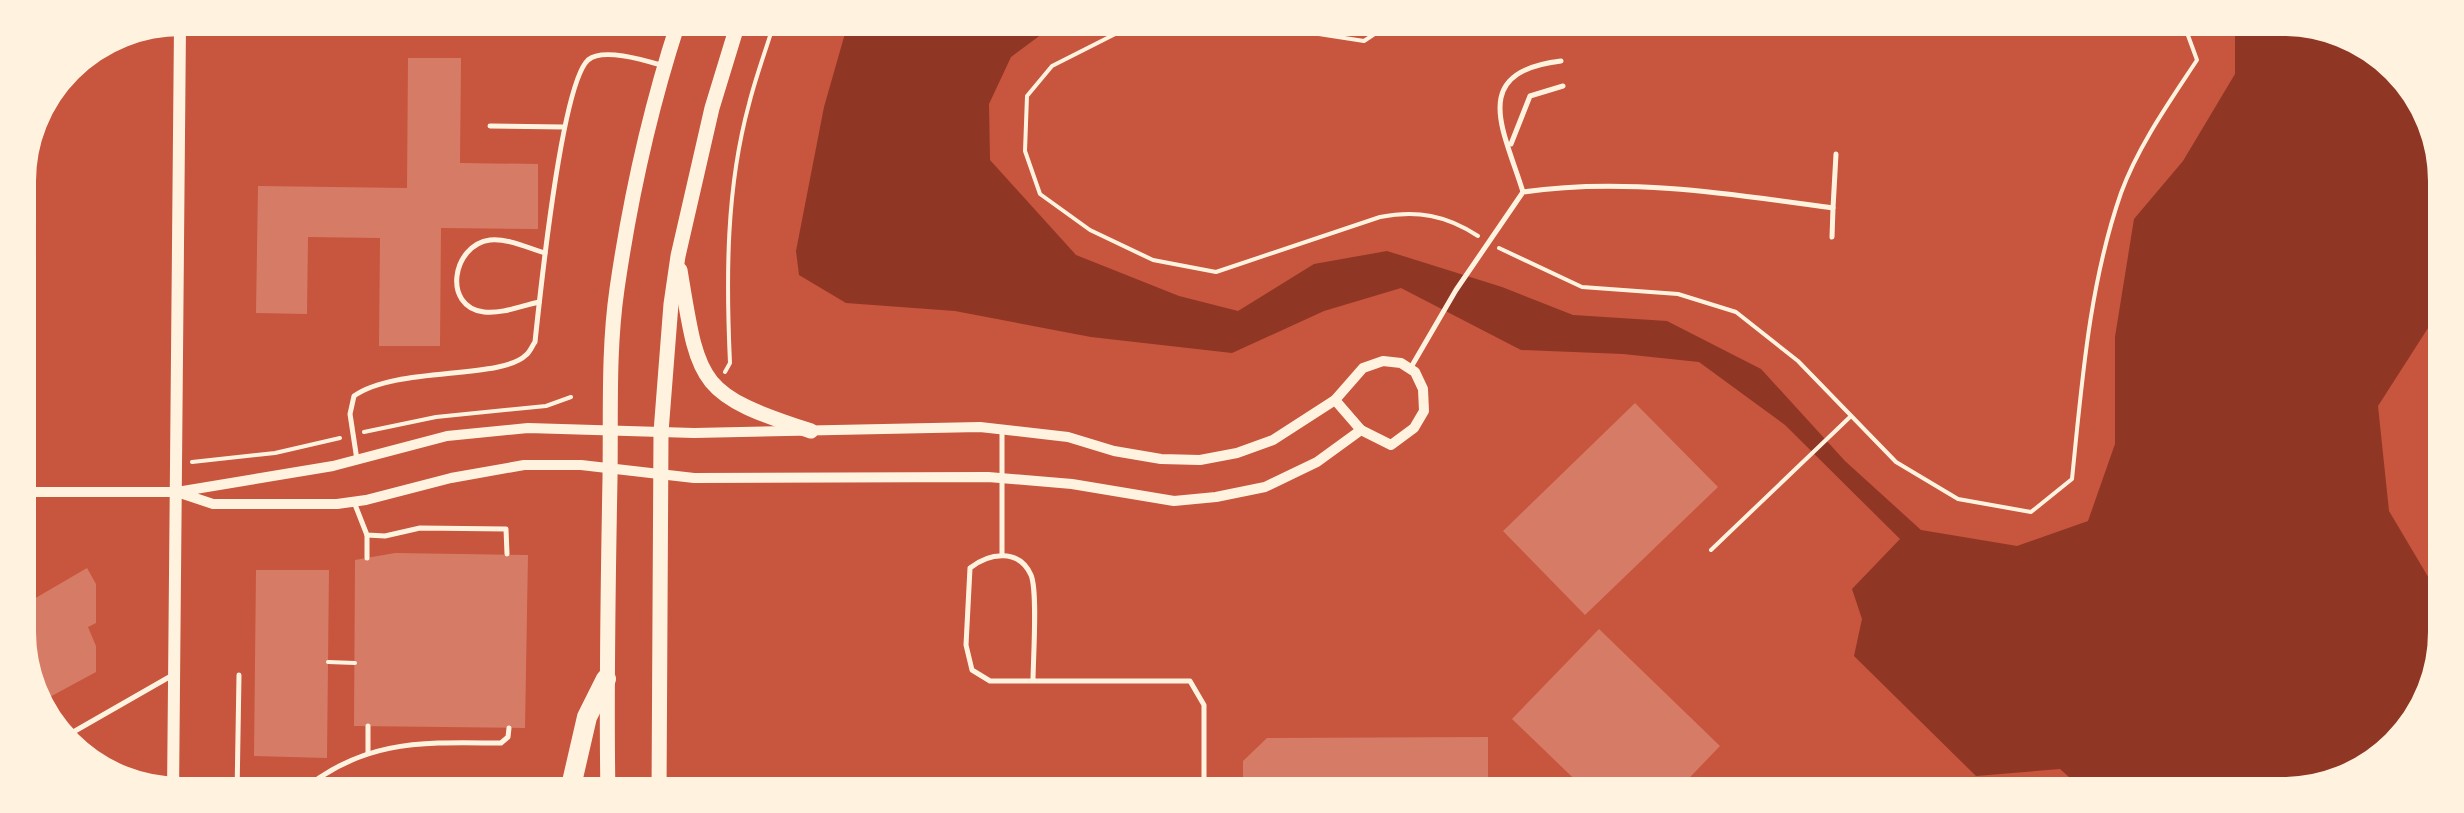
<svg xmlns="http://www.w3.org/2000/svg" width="2464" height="813" viewBox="0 0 2464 813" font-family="'DM Sans',sans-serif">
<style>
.water{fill:#8f3625}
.building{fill:#d67c66}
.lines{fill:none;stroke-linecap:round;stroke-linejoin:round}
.path{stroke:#fff3e0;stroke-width:4}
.service{stroke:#fff3e0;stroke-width:5}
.minor{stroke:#fff3e0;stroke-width:10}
.tertiary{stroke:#fff3e0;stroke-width:12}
.secondary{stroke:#fff3e0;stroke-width:15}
.motorway{stroke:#fff3e0;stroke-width:20}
.rim{fill:none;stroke:#fff3e0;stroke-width:12}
</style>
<rect width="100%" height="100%" fill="#c8553d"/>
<path class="water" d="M2327 18 2409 69 2448 148V307L2437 314 2378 406 2389 511 2446 607V676L2386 765 2294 800H2095L2060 769 1976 776 1854 656 1862 619 1852 589 1900 539 1785 425 1699 362 1623 354 1521 350 1401 288 1324 311 1232 353 1091 337 955 311 846 303 799 275 796 251 824 107 848 23 1058 22 1011 57 989 104 990 160 1076 255 1179 296 1238 311 1314 264 1387 251 1502 287 1573 315 1667 321 1761 369 1845 461 1921 530 2017 546 2088 521 2115 444V337L2134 219 2183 161 2235 74V19Z"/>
<g class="building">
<path d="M408 58H461L460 163 538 164V229L441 228 440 346H379L380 238 308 237 307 314 256 313 258 186 407 188Z"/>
<path d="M1635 403 1718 487 1585 615 1503 531Z"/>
<path d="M395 553 528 555 525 728 354 726 355 560Z"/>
<path d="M87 568 96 584V623L88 627 96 646V672L35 705 16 665 15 610Z"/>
<path d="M256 570H329L327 758 254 756Z"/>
<path d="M1599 629 1720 746 1669 799 1594 798 1512 719Z"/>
<path d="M1488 737V798L1243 797V761L1267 738Z"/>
</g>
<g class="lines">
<g class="path">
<path d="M1394 21 1364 41 1254 24 1133 25 1052 66 1027 96 1025 151 1040 194 1090 230 1153 260 1216 272 1380 217C1417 210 1446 215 1478 236"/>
<path d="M1499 248 1582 287 1678 294 1736 312 1798 361 1896 462 1958 499 2031 512 2072 479C2082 382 2089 285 2121 193 2138 146 2170 101 2197 60L2182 19"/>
<path d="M725 372 730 363C726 277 726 188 749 104 756 76 766 50 774 23"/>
<path d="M364 432 436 417 546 406 571 397"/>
<path d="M192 462 275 453 340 438"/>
<path d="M1711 550 1851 416"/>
<path d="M328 662 355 663"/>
</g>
<g class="service">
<path d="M490 126 564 127"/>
<path d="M1511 144 1530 96 1563 86"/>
<path d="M1523 192C1504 130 1468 72 1561 61"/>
<path d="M1832 237 1833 208"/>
<path d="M539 302C521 306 502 314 484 312 442 307 452 245 490 240 507 238 528 248 545 253"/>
<path d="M1410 369 1456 290 1523 192C1624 177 1733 194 1833 208L1836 154"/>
<path d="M1002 429V555"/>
<path d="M357 460 350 414 354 396C396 366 501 380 526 355 530 352 532 346 535 342 540 296 561 85 588 60 603 47 647 61 664 66"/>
<path d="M354 502 367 535 385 536 420 528 506 529 507 554"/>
<path d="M367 535V558"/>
<path d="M1033 681C1033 660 1038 591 1031 575 1019 548 989 553 970 568L966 645 972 670 990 681H1190L1204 705V797"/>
<path d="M368 726V753"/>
<path d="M54 743 171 676"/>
<path d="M69 753 70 734"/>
<path d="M237 795 239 675"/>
<path d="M297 795C361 739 421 742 501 743L508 737 509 728"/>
</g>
<g class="minor">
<path d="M1335 400 1361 430"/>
<path d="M15 492H177L333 466 447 436 528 428 694 433 980 427 1068 437 1114 451 1161 459 1200 460 1237 453 1273 440 1335 400 1363 368 1383 361 1401 363 1415 372 1423 389 1424 411 1414 428 1391 445 1361 430 1317 462 1265 487 1216 497 1174 501 1072 484 988 477 694 478 581 465H524L451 478 366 500 337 504H213L177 492"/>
<path d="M1549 798 1551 791"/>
</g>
<path class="tertiary" d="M173 795 180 25"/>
<g class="secondary">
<path d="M680 270C699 385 697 394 811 431"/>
<path d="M608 796C606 690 608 584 610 478 611 415 608 351 617 289 630 199 650 109 678 23"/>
<path d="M659 796 661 432 671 304 678 256 712 108 738 23"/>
</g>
<path class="motorway" d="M562 796 572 782 587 717 606 679"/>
</g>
<path d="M0 0H2464V813H0ZM181 30H2283A151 151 0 0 1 2434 181V632A151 151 0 0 1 2283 783H181A151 151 0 0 1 30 632V181A151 151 0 0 1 181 30Z" fill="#fff3e0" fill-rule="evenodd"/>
<path class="rim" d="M181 30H2283A151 151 0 0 1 2434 181V632A151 151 0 0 1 2283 783H181A151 151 0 0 1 30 632V181A151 151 0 0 1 181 30Z"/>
</svg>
